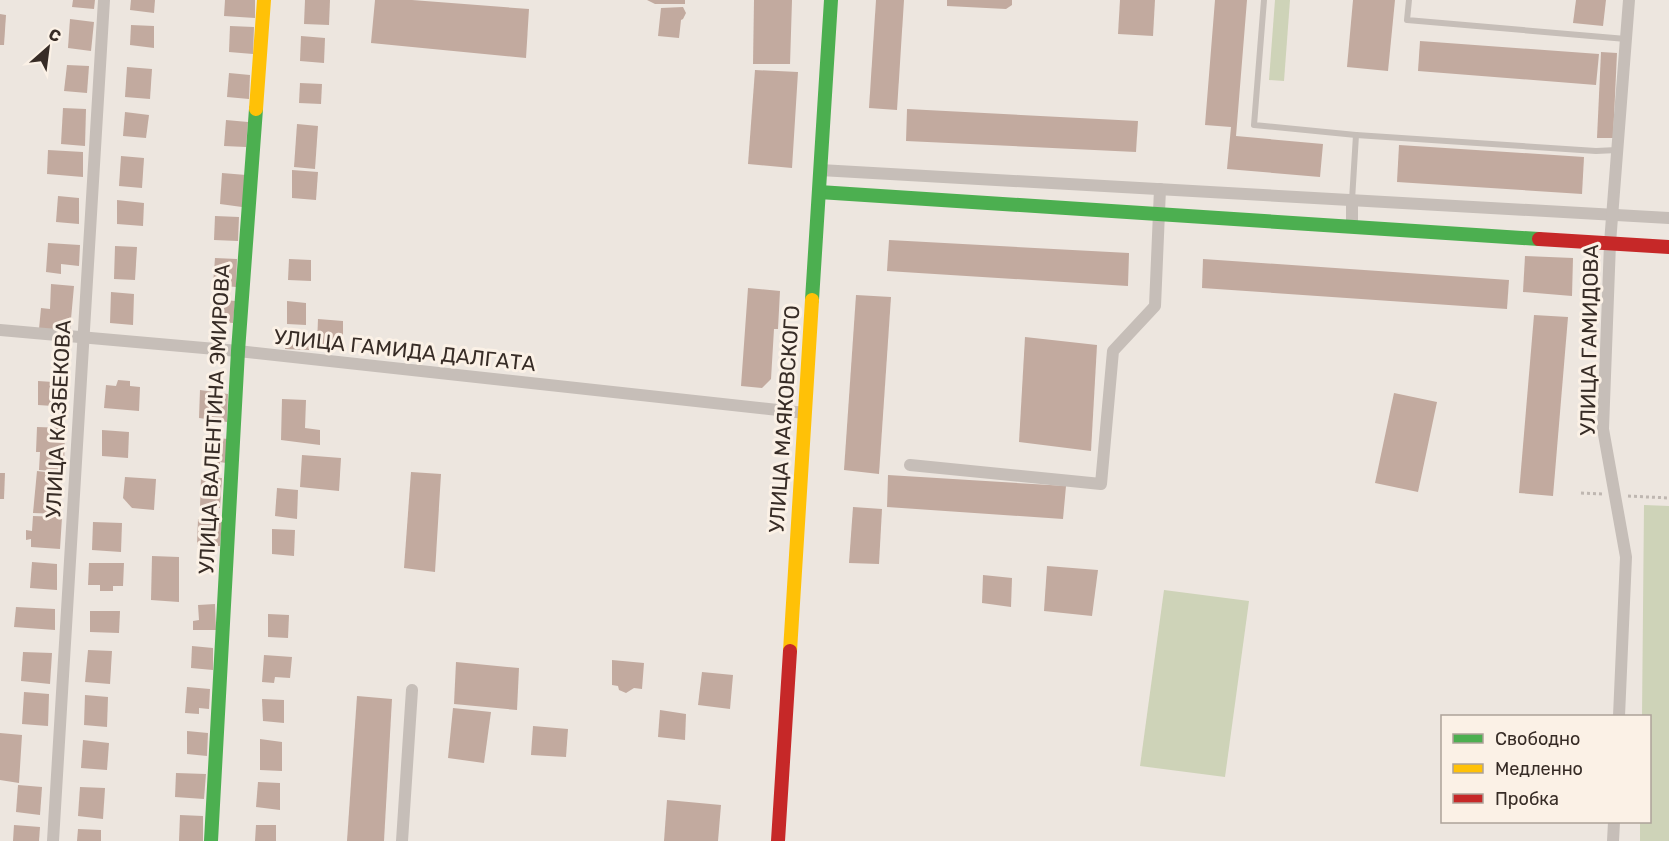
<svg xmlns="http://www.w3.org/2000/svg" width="1669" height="841" viewBox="0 0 1669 841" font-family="Rubik,sans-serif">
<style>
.green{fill:#ced3b8}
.building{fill:#c2aa9f}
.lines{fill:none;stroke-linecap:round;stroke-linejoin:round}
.path{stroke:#bfb7b1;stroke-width:3;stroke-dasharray:3 3;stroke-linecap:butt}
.lane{stroke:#c6beb8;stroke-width:6}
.street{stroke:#c6beb8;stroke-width:12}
.fast{stroke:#4caf50;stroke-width:14}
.slow{stroke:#ffc107;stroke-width:14}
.jam{stroke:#c62828;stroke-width:14}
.labels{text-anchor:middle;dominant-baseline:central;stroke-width:6;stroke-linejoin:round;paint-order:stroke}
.street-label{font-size:21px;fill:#372c26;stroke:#fbf1e6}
</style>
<rect width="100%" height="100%" fill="#ede6df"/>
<g class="green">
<path d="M1275 0H1290L1284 81 1269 80Z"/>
<path d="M1644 505 1669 506V841H1640V822H1650V716H1642Z"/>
<path d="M1164 590 1249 601 1225 777 1140 766Z"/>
</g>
<g class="building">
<path d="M73 0H95L94 9 72 7Z"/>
<path d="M131 0H155L154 13 130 10Z"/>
<path d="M225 0H255V18L224 16Z"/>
<path d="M305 0H330L329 25 304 24Z"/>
<path d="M375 0H412L529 9 526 58 371 43Z"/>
<path d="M647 0H685V4H655Z"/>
<path d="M754 0H792L790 64H753Z"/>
<path d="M876 0H904L897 110 869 108Z"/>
<path d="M947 0H1012V5L1006 9 947 6Z"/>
<path d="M1120 0H1155L1153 36 1118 34Z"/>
<path d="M1215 0H1247L1236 136 1323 144 1320 177 1227 169 1231 127 1205 125Z"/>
<path d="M1353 0H1395L1388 71 1347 67Z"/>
<path d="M1576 0H1606L1603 26 1573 23Z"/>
<path d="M683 7 686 13 683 19 681 20 679 38 658 36 661 8Z"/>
<path d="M0 14 6 15 4 45H0Z"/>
<path d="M70 19 94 22 91 51 68 48Z"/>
<path d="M131 25 154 26V48L130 45Z"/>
<path d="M230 26 254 27 253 54 229 52Z"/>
<path d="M301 36 325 38 324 63 300 61Z"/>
<path d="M1420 41 1599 54 1596 85 1418 71Z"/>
<path d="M1601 52 1617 53 1613 138H1597Z"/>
<path d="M67 65 89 66 87 93 64 91Z"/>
<path d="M127 67 152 69 150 99 125 97Z"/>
<path d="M755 70 798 72 792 168 748 164Z"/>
<path d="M229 73 250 75 249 99 227 97Z"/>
<path d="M300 83 322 84 321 104 299 103Z"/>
<path d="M63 108 86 109 85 146 61 144Z"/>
<path d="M907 109 1138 121 1136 152 906 141Z"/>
<path d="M125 112 149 115 146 138 123 136Z"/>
<path d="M226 120 248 122 246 147 224 146Z"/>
<path d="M297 124 318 126 315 169 294 167Z"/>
<path d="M1399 145 1584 157 1582 194 1397 182Z"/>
<path d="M48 150 83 152V177L47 174Z"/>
<path d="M121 156 144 158 142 188 119 186Z"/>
<path d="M292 170 318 172 316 200 292 198Z"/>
<path d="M222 173 246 175 242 207 220 204Z"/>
<path d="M58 196 79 198V224L56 222Z"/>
<path d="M117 200 144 203 143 226 117 224Z"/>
<path d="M215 216 239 217 238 241 214 240Z"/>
<path d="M889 240 1129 253 1128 286 887 271Z"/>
<path d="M48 243 80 245 79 266 61 264V274L46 272Z"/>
<path d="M115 246 137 247 135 280 114 279Z"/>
<path d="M1525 256 1573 258 1572 296 1523 292Z"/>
<path d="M215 258 237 259 236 287 213 285Z"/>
<path d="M289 259 311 260V281L288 280Z"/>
<path d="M1203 259 1509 280 1507 309 1202 288Z"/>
<path d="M51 284 74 286 70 330 39 329 41 308 50 309Z"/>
<path d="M748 288 780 291 778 329H774L771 379 762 388 741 386Z"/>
<path d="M111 292 134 294 133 325 110 323Z"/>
<path d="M856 295 891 297 879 474 844 470Z"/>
<path d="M214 299 235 301 233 323 213 321Z"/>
<path d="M287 301 306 303V325L287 324Z"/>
<path d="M1534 315 1568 317 1553 496 1519 493Z"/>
<path d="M318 319 343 321V346L317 344Z"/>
<path d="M286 334 309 336V350L285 349Z"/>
<path d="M1025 337 1097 345 1091 451 1019 442Z"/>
<path d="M118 380 130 381V386L140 387 139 411 104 408 106 385 116 386Z"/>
<path d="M38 381 68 383 67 407 38 405Z"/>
<path d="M200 390 228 394 227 422 199 418Z"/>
<path d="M1394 393 1437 402 1418 492 1375 483Z"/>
<path d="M282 399 306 400 305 428 320 430V445L281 440Z"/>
<path d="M37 427 65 428 64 472 39 470 40 452H36Z"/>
<path d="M102 430 129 432 128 458 102 456Z"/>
<path d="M207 437 228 439 226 463 220 462V468L205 466Z"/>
<path d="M302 455 341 458 339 491 300 487Z"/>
<path d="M37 471 62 474 59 514 33 513Z"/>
<path d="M411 472 441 474 435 572 404 568Z"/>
<path d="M0 473H5L4 499H0Z"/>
<path d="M888 475 1066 486 1063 519 887 507Z"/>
<path d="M125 477 156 479 154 510 132 508 123 498Z"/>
<path d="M201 477 222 478 220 508 200 507Z"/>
<path d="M277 488 298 490 297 519 275 516Z"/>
<path d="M853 507 882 509 879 564 849 563Z"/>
<path d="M33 516 62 517 60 549 31 547V539L26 540V530L32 531Z"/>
<path d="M198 519 222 522 220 546 197 545Z"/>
<path d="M93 522 122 523 121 552 92 550Z"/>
<path d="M272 529 295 530 294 556 272 554Z"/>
<path d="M152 556 179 557V602L151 600Z"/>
<path d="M32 562 57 564V590L30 588Z"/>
<path d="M89 563H124L123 586H113V591H100V585H88Z"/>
<path d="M1047 566 1098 570 1092 616 1044 611Z"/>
<path d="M983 575 1012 578 1011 607 982 603Z"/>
<path d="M215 604 216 630H193V621L199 620 198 605Z"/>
<path d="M16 607 55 609V630L14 627Z"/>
<path d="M90 611H120L119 633 90 632Z"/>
<path d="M268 614 289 615 288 638 268 637Z"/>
<path d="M192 646 213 648V670L191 668Z"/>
<path d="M88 650 112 651 110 684 85 682Z"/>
<path d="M23 652 52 653 50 684 21 681Z"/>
<path d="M264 655 292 657 290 678 275 677 274 683 262 682Z"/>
<path d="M612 660 644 663 642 689 634 688 626 693 619 690 618 686 612 685Z"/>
<path d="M456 662 519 668 517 710 454 704Z"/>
<path d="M702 672 733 675 730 709 698 705Z"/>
<path d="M187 687 210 689 209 709 199 708V714L185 713Z"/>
<path d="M24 692 49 694 48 726 22 724Z"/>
<path d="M85 695 108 697 107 727 84 725Z"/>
<path d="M357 696 392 699 384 841H347Z"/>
<path d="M262 699 284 700V723L263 721Z"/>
<path d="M453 708 491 712 484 763 448 758Z"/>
<path d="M660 710 686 714 685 740 658 737Z"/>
<path d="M533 726 568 729 566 757 531 755Z"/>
<path d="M187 731 208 733 207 756 187 754Z"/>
<path d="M0 733 22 735 19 783 0 780Z"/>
<path d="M260 739 282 742V771L260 770Z"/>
<path d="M83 740 109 743 107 770 81 768Z"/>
<path d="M176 773 206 774 204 799 175 797Z"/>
<path d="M258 782 280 783V810L256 807Z"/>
<path d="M18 785 42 787 40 815 16 812Z"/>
<path d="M80 787 105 788 103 819 78 816Z"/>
<path d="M667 800 721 805 718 841H664Z"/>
<path d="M180 815 203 816V841H179Z"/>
<path d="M14 825 40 827 39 841H13Z"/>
<path d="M256 825H276V841H255Z"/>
<path d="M78 829 101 830V841H77Z"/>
</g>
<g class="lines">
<g class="path">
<path d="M1581 493 1603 494"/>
<path d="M1628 496 1669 498"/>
</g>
<g class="lane">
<path d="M1264 0 1254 125 1356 135 1352 200"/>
<path d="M1409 0 1407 20 1626 39"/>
<path d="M1356 135 1596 151 1617 150"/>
</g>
<g class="street">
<path d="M820 170 1669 218"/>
<path d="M1352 226V200"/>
<path d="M0 330 238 351 805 413"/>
<path d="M910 465 1101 484 1113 351 1155 306 1160 189"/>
<path d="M1619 716 1626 557 1603 429 1610 243 1629 0"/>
<path d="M53 841 104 0"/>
<path d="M402 841 412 690"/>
<path d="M1613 841 1614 822"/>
</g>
<g class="fast">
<path d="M819 192 1539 239"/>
<path d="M812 300 831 0"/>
<path d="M211 841 238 351 256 109"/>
</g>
<g class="slow">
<path d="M256 109 264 0"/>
<path d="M790 651 812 300"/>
</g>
<g class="jam">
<path d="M1539 239 1669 247"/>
<path d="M778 841 790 651"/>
</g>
</g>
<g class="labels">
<g class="street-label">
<text transform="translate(1589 340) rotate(-89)">УЛИЦА ГАМИДОВА</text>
<text transform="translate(405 350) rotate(6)">УЛИЦА ГАМИДА ДАЛГАТА</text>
<text transform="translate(58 419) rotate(-87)">УЛИЦА КАЗБЕКОВА</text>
<text transform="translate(214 419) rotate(-87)">УЛИЦА ВАЛЕНТИНА ЭМИРОВА</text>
<text transform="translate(784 419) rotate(-86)">УЛИЦА МАЯКОВСКОГО</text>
</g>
</g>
<rect x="1441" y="715" width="210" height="108" fill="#fbf1e6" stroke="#ada299" stroke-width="1.5"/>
<rect x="1453" y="734" width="30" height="9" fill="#4caf50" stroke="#ada299" stroke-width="1.5"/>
<text x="1495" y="745" font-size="18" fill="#372c26">Свободно</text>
<rect x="1453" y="764" width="30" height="9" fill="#ffc107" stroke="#ada299" stroke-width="1.5"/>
<text x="1495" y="775" font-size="18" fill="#372c26">Медленно</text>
<rect x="1453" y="794" width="30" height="9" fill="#c62828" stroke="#ada299" stroke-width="1.5"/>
<text x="1495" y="805" font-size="18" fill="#372c26">Пробка</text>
<g transform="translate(48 48) rotate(28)" stroke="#fbf1e6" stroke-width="4.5" paint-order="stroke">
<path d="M0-4.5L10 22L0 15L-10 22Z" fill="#372c26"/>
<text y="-9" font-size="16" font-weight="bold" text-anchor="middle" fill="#372c26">С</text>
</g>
</svg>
